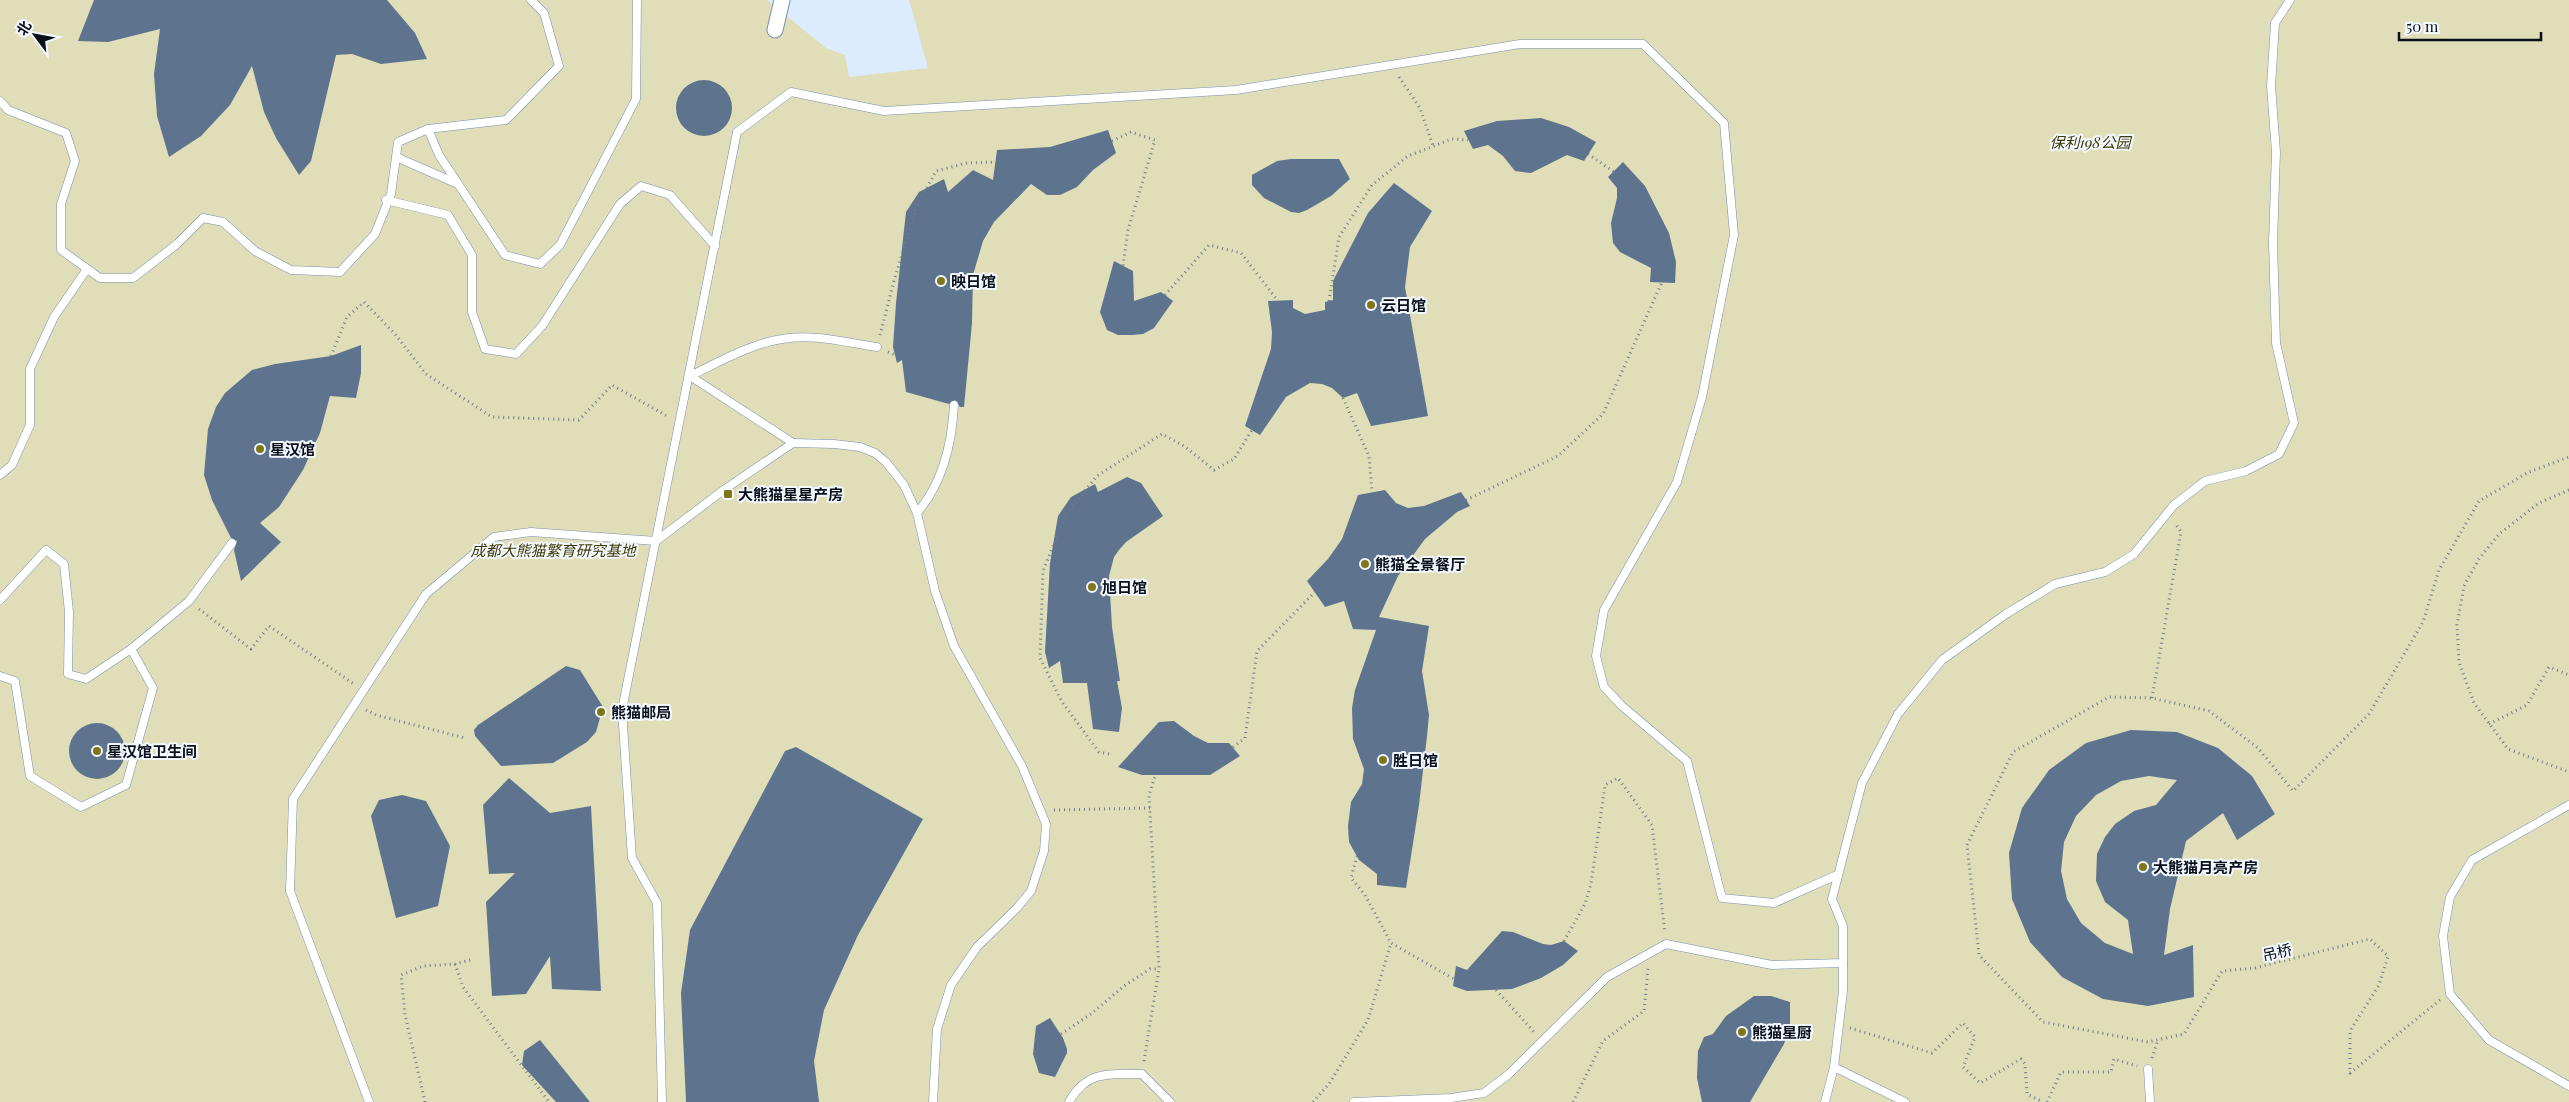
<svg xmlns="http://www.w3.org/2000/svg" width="2569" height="1102" viewBox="0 0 2569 1102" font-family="'Playfair Display','Noto Sans SC',serif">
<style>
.green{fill:#dfdeb8}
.building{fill:#5e738e;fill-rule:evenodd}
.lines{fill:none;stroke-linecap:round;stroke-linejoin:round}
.lane-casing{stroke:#798fab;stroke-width:9}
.street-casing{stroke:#798fab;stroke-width:17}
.path{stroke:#717c8a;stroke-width:3;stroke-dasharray:1 4;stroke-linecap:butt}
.lane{stroke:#fff;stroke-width:8}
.street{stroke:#fff;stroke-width:15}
.poi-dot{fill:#7d761b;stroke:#f3f7fe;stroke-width:2}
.labels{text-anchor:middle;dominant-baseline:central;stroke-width:4;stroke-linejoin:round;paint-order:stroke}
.park-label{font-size:15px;font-style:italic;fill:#3d3a06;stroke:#f3f7fe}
.poi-label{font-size:15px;font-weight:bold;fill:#080f19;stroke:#f3f7fe;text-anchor:start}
.street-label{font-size:15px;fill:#080f19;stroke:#f3f7fe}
</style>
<rect width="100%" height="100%" fill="#ddebfe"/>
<path class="green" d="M0 0H767L826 48 845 55 849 77 928 68 909 0H2569V1102H0Z"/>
<g class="building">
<path d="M94 0H387L415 33 427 59 381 64 352 54 336 55 311 161 299 175 276 138 264 112 252 66 230 105 201 136 169 157 157 116 154 74 160 29 108 42 78 41Z"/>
<circle cx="704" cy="108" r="28"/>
<path d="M1541 118 1569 127 1596 142 1584 161 1567 155 1531 173 1515 171 1503 156 1488 145 1473 149 1464 131 1497 121Z"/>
<path d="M1108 130 1116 153 1093 170 1077 187 1060 195H1047L1031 184 994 222 983 241 973 275 972 323 964 407H960L955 400 949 404 906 392 902 360 897 363 893 347 896 303 906 212 919 192 944 179 948 192 973 170 993 180 997 150 1050 147Z"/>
<path d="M1291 159H1339L1350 179 1331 196 1307 210 1299 213 1291 212 1264 198 1252 185V175L1277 161Z"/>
<path d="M1623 162 1645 186 1669 233 1676 262 1675 283 1650 282 1651 268 1620 252 1613 243 1611 223 1617 198V188L1608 177Z"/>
<path d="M1394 183 1432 211 1410 247 1405 287 1428 416 1371 426 1357 393 1343 398 1332 388 1322 384 1310 383 1286 397 1260 435 1245 426 1271 349 1272 332 1268 301 1293 300V308L1305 314 1325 310V302L1333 300V281L1368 213Z"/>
<path d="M1114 261 1133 271 1134 301 1161 292 1173 301 1154 328 1143 334 1132 335H1118L1107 330 1100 312Z"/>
<path d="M361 345V373L356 398 330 396 320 433 303 470 279 507 260 523 281 542 241 581 234 550 237 541 231 538 212 500 204 475 208 429 216 407 225 393 252 370 275 364 331 356Z"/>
<path d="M1127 477 1141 483 1163 516 1126 542 1119 550 1114 557 1109 576 1112 627 1120 681H1117L1122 708 1119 732 1093 729 1087 683H1063L1060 661 1049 668 1045 652 1050 563 1058 516 1071 497 1095 484 1098 492Z"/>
<path d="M1385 490 1396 503 1408 508 1424 506 1461 492 1470 506 1457 512 1425 539 1398 576 1379 617 1429 626 1422 671 1429 715 1427 736 1419 805 1406 888 1377 885V874L1359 860 1349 842 1348 826 1351 802 1362 784 1364 769 1353 739 1352 708 1355 690 1376 630 1353 629 1344 601 1325 607 1307 581 1328 559 1342 539 1358 495Z"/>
<path d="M566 666 580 670 603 707 596 732 587 742 553 763 501 766 475 736 474 730 478 725Z"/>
<path d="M1174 721 1194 736 1208 743H1229L1240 756 1210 775H1142L1118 767 1159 722Z"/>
<circle cx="97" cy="751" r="28"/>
<path d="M2131 730 2177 732 2218 748 2252 776 2275 814 2237 840 2223 813 2186 841 2170 909 2164 955 2193 945 2194 997 2148 1006 2103 999 2062 977 2030 942 2012 899 2009 853 2022 808 2049 770 2086 743ZM2149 776 2177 780 2156 805 2134 811 2115 824 2105 837 2097 854 2096 881 2105 902 2128 920 2133 954 2105 943 2081 923 2067 899 2061 871 2064 842 2076 816 2096 795 2121 781Z"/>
<path d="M796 747 923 819 858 935 824 1010 814 1061 819 1102H686L681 993 690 930 785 751Z"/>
<path d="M509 778 550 813 591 806 601 991 552 989 550 956 526 994 492 996 486 902 515 873 489 874 483 805Z"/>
<path d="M402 795 426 801 450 846 438 906 396 918 371 816 379 800Z"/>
<path d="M1502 931 1513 932 1543 944 1551 945 1564 941 1578 951 1563 965 1541 978 1512 989 1467 991 1453 986 1456 966 1467 970Z"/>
<path d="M1754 996H1771L1790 1002V1026L1784 1044 1750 1102H1702L1697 1078 1698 1051 1704 1037 1713 1034 1726 1016Z"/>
<path d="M1050 1018 1063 1038 1067 1049V1053L1055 1077 1039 1073 1033 1054 1036 1026Z"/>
<path d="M540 1040 590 1102H556L522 1065 524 1051Z"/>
</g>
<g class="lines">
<defs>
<g id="lane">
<path d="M0 101 8 110 66 133 75 161 61 204V250L100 278H133L177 244 203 218 223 222 255 251 291 270 340 272 375 234 391 194 398 142 428 129 506 120 559 66 544 13 531 0"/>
<path d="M428 129 439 155 505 255 540 264 560 245 636 99 637 0"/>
<path d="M396 157 458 184"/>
<path d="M386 200 448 215 472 255V312L485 349 516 354 542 326 620 204 641 186 670 195 715 246"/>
<path d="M690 376C719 362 750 344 782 339 812 333 847 343 877 347"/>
<path d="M690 376 793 443"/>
<path d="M0 475 12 465 30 425V369L54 317 87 269"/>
<path d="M917 513C942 484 952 443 954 405"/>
<path d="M0 600 46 550 64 564 69 612 68 674 86 679 131 649 189 601 232 543"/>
<path d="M0 676 15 681 30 776 81 807 126 785 153 688 131 649"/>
<path d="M2569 805 2472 860 2450 897 2443 936 2450 994 2489 1040 2569 1086"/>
<path d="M1834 1067 1905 1102"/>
<path d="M2148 1069 2150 1102"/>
<path d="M369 1102 290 891 293 799 426 594 494 537 531 532 656 541 725 489 793 443 834 444 860 447 875 453 886 462 904 485 917 513 935 591 954 646 1022 766 1046 824 1044 851 1031 891 1017 908 977 947 951 985 937 1029 933 1102"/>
<path d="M662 1102 657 903 632 858 622 710 737 132 791 92 884 111 1236 90 1520 44H1643L1724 123 1734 235 1702 397 1677 482 1604 610 1596 656 1604 687 1622 706 1687 761 1722 898 1774 903 1837 875"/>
<path d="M1069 1102C1087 1070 1109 1074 1142 1074L1170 1102"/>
<path d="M1354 1102 1451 1098 1484 1093 1509 1074 1607 977 1666 944 1772 965 1843 963"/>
<path d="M1825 1102 1834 1067 1843 991V926L1832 899 1862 783 1898 714 1942 660 2006 614 2055 584 2105 572 2134 554 2174 505 2205 481 2246 471 2279 454 2294 423 2276 343 2273 243 2276 152 2271 86 2275 23 2290 0"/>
</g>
<path id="street" d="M775 30 782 0"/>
</defs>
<use href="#lane" class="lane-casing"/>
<use href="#street" class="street-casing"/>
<g class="path">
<path d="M1399 77 1420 108 1433 146"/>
<path d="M1112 141 1131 132 1155 140 1128 230 1123 266"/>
<path d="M1588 154 1614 172"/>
<path d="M1165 295 1209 245 1241 253 1278 301"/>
<path d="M1329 301 1339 237 1372 185 1408 156 1452 139 1468 140"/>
<path d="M880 335 894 281 916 208 936 171 967 163 996 162"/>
<path d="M888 352 895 355"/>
<path d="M331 356 347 317 364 302 395 334 426 374 492 417 579 420 612 385 667 416"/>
<path d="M1343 398 1369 456 1372 492"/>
<path d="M2569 490 2539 503 2499 534 2479 559 2464 586 2457 625 2459 662 2474 703 2508 749 2569 772"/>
<path d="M1466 500 1558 456 1603 414 1662 282"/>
<path d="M199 609 251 649 269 626 354 684"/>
<path d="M2152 698 2181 532 2175 523"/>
<path d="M366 710 376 715 465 738"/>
<path d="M2489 724 2527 705 2549 667 2569 675"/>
<path d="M1233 747 1245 738 1257 651 1315 592"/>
<path d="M1109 754 1099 752 1062 702 1040 658 1043 571 1066 514 1097 476 1162 434 1184 446 1214 470 1234 459 1252 430"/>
<path d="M1054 810 1150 808"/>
<path d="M1357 856 1351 878 1365 895 1391 943 1454 979"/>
<path d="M1564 941 1585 904 1591 884 1605 785 1618 778 1652 825 1665 933"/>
<path d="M455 964 463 987 549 1102"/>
<path d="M1496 990 1534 1032"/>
<path d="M2440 1000 2350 1073V1031L2379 985 2388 956 2370 939 2255 968 2222 971 2184 1034 2148 1042 2043 1022 1979 955 1967 845 2013 752 2109 697 2152 698 2209 711 2258 748 2293 791 2369 714 2423 622 2439 570 2479 501 2529 472 2569 457"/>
<path d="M1850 1028 1932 1053 1963 1023 1975 1037 1963 1067 1980 1083 2021 1059 2025 1064 2027 1094 2043 1102"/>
<path d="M1061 1034 1091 1014 1124 986 1150 969H1159"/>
<path d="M2152 1058 2158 1040"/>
<path d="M1144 1061 1159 969 1149 795 1155 776"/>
<path d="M425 1102 405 1015 401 975 423 966 455 964 474 959"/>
<path d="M1313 1102 1329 1084 1368 1020 1391 943"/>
<path d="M1573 1102 1603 1041 1644 1011 1648 968"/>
<path d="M2047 1102 2061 1072H2111L2114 1059 2137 1066"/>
</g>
<use href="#lane" class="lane"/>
<use href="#street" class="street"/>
</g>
<g class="poi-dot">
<circle cx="941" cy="281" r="5"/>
<circle cx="1371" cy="305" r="5"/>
<circle cx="260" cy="449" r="5"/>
<rect x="723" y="489" width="10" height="10" rx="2.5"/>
<circle cx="1365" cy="564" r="5"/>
<circle cx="1092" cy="587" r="5"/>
<circle cx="601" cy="712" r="5"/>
<circle cx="97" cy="751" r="5"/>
<circle cx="1383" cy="760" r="5"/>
<circle cx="2143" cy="867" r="5"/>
<circle cx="1742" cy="1032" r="5"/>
</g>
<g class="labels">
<g class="park-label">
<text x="2090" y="142">保利198公园</text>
<text x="553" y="550">成都大熊猫繁育研究基地</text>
</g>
<g class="poi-label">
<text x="951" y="281">映日馆</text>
<text x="1381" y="305">云日馆</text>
<text x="270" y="449">星汉馆</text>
<text x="738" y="494">大熊猫星星产房</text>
<text x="1375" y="564">熊猫全景餐厅</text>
<text x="1102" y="587">旭日馆</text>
<text x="611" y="712">熊猫邮局</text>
<text x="107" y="751">星汉馆卫生间</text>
<text x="1393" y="760">胜日馆</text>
<text x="2153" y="867">大熊猫月亮产房</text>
<text x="1752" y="1032">熊猫星厨</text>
</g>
<g class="street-label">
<text transform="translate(2277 952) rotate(-13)">吊桥</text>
</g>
</g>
<g transform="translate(35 35) rotate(302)" stroke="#f3f7fe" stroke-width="4" paint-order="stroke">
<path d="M0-4L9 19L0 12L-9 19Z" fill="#080f19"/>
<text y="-8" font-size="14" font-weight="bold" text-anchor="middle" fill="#080f19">北</text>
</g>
<path d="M2399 32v8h142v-8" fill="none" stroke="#080f19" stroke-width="2.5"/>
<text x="2406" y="32" font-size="15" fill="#080f19" stroke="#f3f7fe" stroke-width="4" paint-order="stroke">50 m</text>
</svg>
